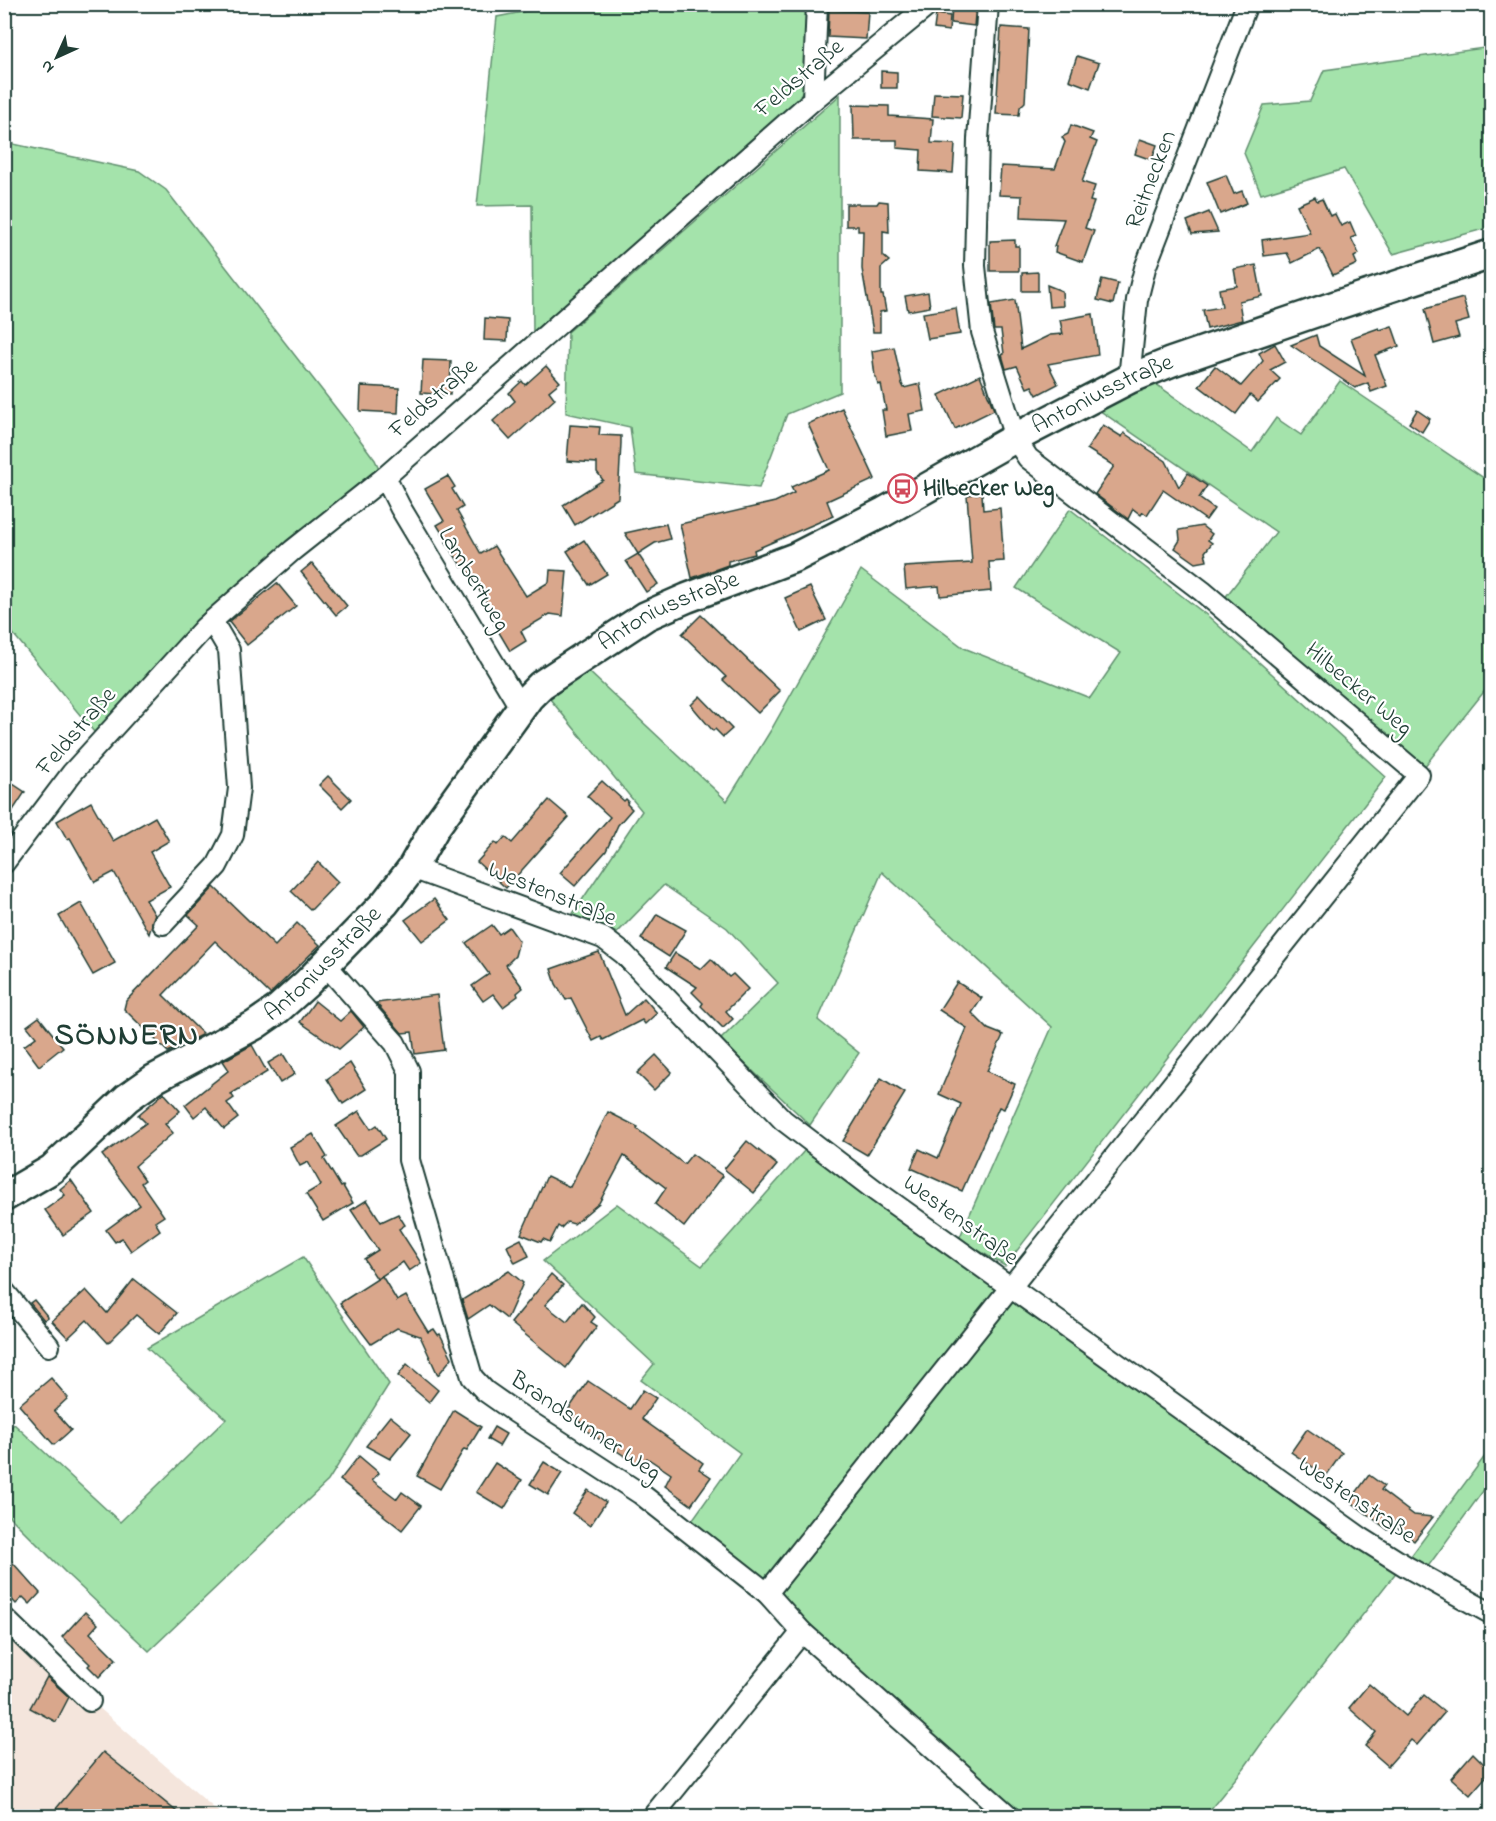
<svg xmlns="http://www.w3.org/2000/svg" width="1496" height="1821" viewBox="0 0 1496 1821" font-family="'Indie Flower',sans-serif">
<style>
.built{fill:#f4e5dc}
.green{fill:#a4e3ab;stroke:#629070;stroke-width:1.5}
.building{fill:#d9a78c;stroke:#1f3d34;stroke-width:1.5}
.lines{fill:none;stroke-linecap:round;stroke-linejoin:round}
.street-casing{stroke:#1f3d34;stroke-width:24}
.secondary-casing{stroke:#1f3d34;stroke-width:33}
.street{stroke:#fff;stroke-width:20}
.secondary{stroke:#fff;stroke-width:28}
.labels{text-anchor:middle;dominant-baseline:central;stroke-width:4.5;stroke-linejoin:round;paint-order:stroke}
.street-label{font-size:24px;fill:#1f3d34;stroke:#fff}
.poi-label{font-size:24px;font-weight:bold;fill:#1f3d34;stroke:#fff;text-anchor:start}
.district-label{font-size:30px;font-weight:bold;letter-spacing:1.5px;fill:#1f3d34;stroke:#fff}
</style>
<rect width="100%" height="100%" fill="#fff"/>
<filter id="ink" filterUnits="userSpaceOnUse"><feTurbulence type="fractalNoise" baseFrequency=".0167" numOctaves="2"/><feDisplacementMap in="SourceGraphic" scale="12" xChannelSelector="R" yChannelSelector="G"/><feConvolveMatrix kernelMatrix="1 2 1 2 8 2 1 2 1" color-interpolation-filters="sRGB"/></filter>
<g filter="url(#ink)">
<path class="built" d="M4 1621 97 1706 223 1816H5Z"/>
<g class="green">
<path d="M562 4 809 5 807 84 793 107 533 339 532 205 477 206 497 17Z"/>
<path d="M1491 47V227L1393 254 1344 169 1261 194 1244 153 1264 105 1310 101 1324 70Z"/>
<path d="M840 95V392L787 414 759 488 636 474 630 427 566 413 568 332Z"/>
<path d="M4 142 139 171 166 190 346 421 375 460 383 477 99 738 5 624Z"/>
<path d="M1340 381 1491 483V683L1424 767 1224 599 1276 532 1099 410 1153 382 1252 452 1276 418 1301 435Z"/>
<path d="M1070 509 1209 617 1386 777 1005 1266 959 1239 1052 1027 882 872 818 1020 859 1053 810 1125 720 1040 778 983 727 928 664 885 617 933 572 915 642 811 550 699 587 670 727 801 771 730 861 570 964 648 1090 698 1121 653 1016 588Z"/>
<path d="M805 1150 952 1255 997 1291 765 1581 688 1526 740 1453 641 1380 654 1364 543 1261 617 1204 702 1266Z"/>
<path d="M303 1257 389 1384 328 1481 149 1651 70 1577 5 1512V1433L14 1424 120 1522 226 1419 147 1348Z"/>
<path d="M1011 1292 1402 1565 1264 1740 1244 1768 1205 1816H1014L777 1596Z"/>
<path d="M1491 1448V1480L1424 1572 1408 1560Z"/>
</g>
<g class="building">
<path d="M952 4H976L974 26 951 23Z"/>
<path d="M829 10 868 12 866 39 828 37Z"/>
<path d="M936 14 950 16 949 31 934 29Z"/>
<path d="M1001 27 1029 29 1025 102 1020 107 1019 115 996 114Z"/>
<path d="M1077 56 1099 63 1090 88 1069 80Z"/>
<path d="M881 71 897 72V88H881Z"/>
<path d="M934 93 963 94 961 118 932 116Z"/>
<path d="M853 105 889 106V116L933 119 931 143 955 144 953 173 920 171 921 150 897 148V140H854Z"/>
<path d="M1071 125 1093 133 1090 139 1097 142 1082 182 1095 186 1090 201 1094 202 1085 228 1094 231 1083 262 1055 252 1056 246H1054L1064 219 1021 217 1022 196 999 195 1001 166 1055 169 1065 142 1062 137 1068 134Z"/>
<path d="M1140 139 1157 145 1152 160 1135 154Z"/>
<path d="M1226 175 1234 194 1242 191 1247 203 1220 214 1207 182Z"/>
<path d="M1315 197 1317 201 1322 199 1330 216 1335 214 1341 226 1350 222 1356 236 1351 238 1359 254 1354 257 1357 264 1333 275 1320 249 1292 263 1287 253 1264 256 1262 240 1310 233 1297 205Z"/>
<path d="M879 201 888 202 889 232 883 231V256L889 261 881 268V295H883L886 311 880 312V332H873L862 269 863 231H858V226H846V204H877Z"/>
<path d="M1209 212 1218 232 1192 234 1187 221Z"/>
<path d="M1015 240V246H1019V271H990V241Z"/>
<path d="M1256 265 1262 296 1239 301 1242 320 1207 329 1203 310 1222 307 1219 289 1237 286 1234 269Z"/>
<path d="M1038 272V291H1022V273Z"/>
<path d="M1102 279 1118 283 1113 304 1097 300Z"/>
<path d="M1047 285 1062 291 1063 306 1049 307Z"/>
<path d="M928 292 930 307 908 311 905 296Z"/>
<path d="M1463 298 1469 320 1455 324 1459 337 1434 344 1425 309Z"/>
<path d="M1015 300 1021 349 1050 335 1063 334 1060 320 1093 314 1098 355 1048 364 1058 384 1037 395 1032 386 1027 388 1017 366 1006 369 1002 355 1004 354 1001 330H994L991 304Z"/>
<path d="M956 308 960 334 928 339 923 313Z"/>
<path d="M485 318 508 320 507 341 484 340Z"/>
<path d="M1392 326 1399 346 1375 355 1387 386 1371 392 1368 383 1355 388 1291 345 1316 335 1319 346 1365 376 1351 338 1379 328 1380 330Z"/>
<path d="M1275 344 1285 362 1270 370 1280 379 1258 402 1250 395 1236 414 1199 386 1215 366 1241 386 1263 361 1259 353Z"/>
<path d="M894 347 902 384 904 388 920 384 925 411 909 414 912 431 886 436 882 410H886L881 384 878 385 876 377H875L872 351Z"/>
<path d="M423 360 451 361 450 395 421 393Z"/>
<path d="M546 366 560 382 549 391 555 399 510 440 493 421 515 401 509 393 522 381 525 385Z"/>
<path d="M980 375 994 410 955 429 939 395Z"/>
<path d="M361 386 399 388 398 413 360 411Z"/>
<path d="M842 408 875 479 827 501 833 516 754 550 755 554 728 561V565L692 578 680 524 775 502 794 493 791 487 829 470 808 424Z"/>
<path d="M1417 410 1430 419 1422 432 1409 423Z"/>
<path d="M570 425 600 427 599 435 621 436V443L618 498 575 525 563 505 603 480 597 472V463L567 461Z"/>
<path d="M1103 425 1122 437 1124 433 1166 461 1179 487 1188 473 1207 486 1199 498 1214 509 1206 520 1163 490 1147 515 1143 512 1141 515 1133 509 1128 519 1095 494 1114 466 1087 449Z"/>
<path d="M448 476 455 487 452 489 463 507 457 511 481 554 494 546 526 596 549 582 550 570 567 571 563 616 550 614 521 631 526 641 510 651 494 624 498 621 464 565 462 567 446 542 447 541 437 525 444 521 425 489Z"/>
<path d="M982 493 983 510 1000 508 1004 561 989 562 991 591 940 596 939 586 906 589 904 567 972 563 967 495Z"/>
<path d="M666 524 670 539 655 543 638 554 625 533Z"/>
<path d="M1202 526 1212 534 1208 540 1212 543 1205 552 1207 561 1196 563 1175 548 1180 540 1179 530Z"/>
<path d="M584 540 607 574 589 585 567 551Z"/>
<path d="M638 554 658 584 646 592 626 561Z"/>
<path d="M312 563 347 606 336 615 301 572Z"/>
<path d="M277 583 296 606 247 645 229 622Z"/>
<path d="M810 587 826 620 801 632 785 598Z"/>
<path d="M701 615 780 691 758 713 723 680 726 677 682 634Z"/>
<path d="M700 696 732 729 723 737 715 729 713 731 691 705Z"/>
<path d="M328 776 351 799 342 808 319 785Z"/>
<path d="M4 778 25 792 4 824Z"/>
<path d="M602 781 624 801 626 799 628 801 627 804 632 809 618 825 606 851 575 886 560 873 610 817 587 796Z"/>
<path d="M549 800 569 817 506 888 477 862 495 842 498 845 505 837 512 843Z"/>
<path d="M91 802 113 841 155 817 169 841 150 852 170 887 146 900 155 915 149 934 114 872 95 882 70 838 67 839 57 821Z"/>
<path d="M318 862 338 882 311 910 291 891Z"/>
<path d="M214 887 275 946 297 923 320 945 270 994 215 941 163 995 203 1034 168 1052 124 1009 126 1001 199 925 188 915Z"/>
<path d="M434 899 450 920 422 941 405 920Z"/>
<path d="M81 903 115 963 93 975 59 916Z"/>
<path d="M657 914 686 930 669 957 641 939Z"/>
<path d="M492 925 499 934 509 927 519 941 515 956 506 965 523 988 517 993 518 996 503 1007 493 994 483 1001 472 986 489 974 466 943Z"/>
<path d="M599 952 625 1015 644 998 657 1013 645 1024 642 1020 603 1040 601 1037 593 1041 571 998 566 1000 556 984 551 969Z"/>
<path d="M675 953 701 969 711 959 729 977 733 974 748 989 726 1011 733 1019 723 1028 701 1006 703 1003 692 992 697 987 666 967Z"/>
<path d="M957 982 982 998 972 1013 988 1029 1003 1035 987 1071 1015 1084 1004 1109 999 1107 962 1191 911 1168 919 1149 938 1158 961 1104 939 1094 967 1028 939 1010Z"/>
<path d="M437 995 444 1050 415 1054 412 1032 402 1033 376 1003Z"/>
<path d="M315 1001 340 1021 351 1011 364 1027 339 1049 300 1022Z"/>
<path d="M39 1017 63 1047 39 1066 24 1046 36 1037 27 1026Z"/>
<path d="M252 1045 267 1072 231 1094 234 1098 227 1103 238 1118 224 1129 206 1107 194 1117 185 1105 229 1070 223 1061Z"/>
<path d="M283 1054 295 1074 280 1083 268 1063Z"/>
<path d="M656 1055 672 1072 654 1090 637 1073Z"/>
<path d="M350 1063 366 1089 343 1104 327 1079Z"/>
<path d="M881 1078 905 1093 867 1155 843 1141Z"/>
<path d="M164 1093 180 1111 165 1124 173 1133 135 1166 145 1180 141 1183 164 1216 155 1222 160 1230 131 1251 122 1238 115 1242 106 1230 140 1205 102 1155 146 1123 138 1115Z"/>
<path d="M359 1111 371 1129 377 1125 386 1139 361 1155H356L336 1126Z"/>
<path d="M608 1112 638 1127 637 1129 684 1164 692 1154 723 1176 684 1227 655 1204 666 1188 624 1156 599 1203 574 1224 567 1222 561 1228 558 1226 550 1242 543 1239 541 1242 521 1234 547 1176 570 1187Z"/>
<path d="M313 1134 327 1157 324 1159 341 1187 343 1186 353 1203 323 1221 306 1194 321 1185 308 1162 300 1166 290 1147Z"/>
<path d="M747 1141 777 1165 754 1193 724 1169Z"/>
<path d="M71 1180 94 1213 63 1235 45 1210 65 1195 60 1189Z"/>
<path d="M367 1200 381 1222 398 1214 405 1225 399 1229 421 1263 409 1271 403 1262 377 1279 364 1259 378 1250 351 1210Z"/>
<path d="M521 1239 529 1256 515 1263 507 1246Z"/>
<path d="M509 1271 523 1283 507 1319 489 1305 468 1319 462 1300Z"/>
<path d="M551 1274 563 1285 545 1305 567 1322 582 1303 595 1317 591 1322 597 1326 566 1368 511 1323Z"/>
<path d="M382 1276 397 1301 406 1296 428 1332 434 1329 438 1335 440 1334 452 1358 438 1375 420 1336 397 1328 371 1344 340 1303Z"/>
<path d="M134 1279 177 1313 159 1334 136 1315 108 1343 87 1320 68 1338 52 1321 86 1290 107 1313Z"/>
<path d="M34 1300 48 1317 44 1320 30 1303Z"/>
<path d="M407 1364 438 1390 429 1402 398 1376Z"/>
<path d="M51 1378 68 1398 54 1411 71 1430 54 1445 19 1405Z"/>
<path d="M588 1381 630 1409 643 1390 656 1398 642 1419 703 1463 699 1469 711 1477 691 1505 665 1486 671 1474 647 1458 641 1467 581 1427 583 1424 566 1413Z"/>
<path d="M454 1410 481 1427 467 1450 464 1449 440 1489 417 1476Z"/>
<path d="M390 1416 411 1433 390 1459 366 1446Z"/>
<path d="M494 1427 506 1434 499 1446 487 1439Z"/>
<path d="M1307 1429 1342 1453 1326 1476 1291 1452Z"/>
<path d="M359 1456 379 1473 372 1480 397 1499 402 1492 421 1506 402 1530 383 1515 384 1514 340 1480Z"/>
<path d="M544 1462 562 1473 548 1495 530 1484Z"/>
<path d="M495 1463 522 1480 504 1509 476 1492Z"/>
<path d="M1369 1475 1384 1486 1381 1490 1414 1515 1433 1517 1414 1541 1393 1524 1388 1530 1350 1501Z"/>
<path d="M588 1490 606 1502 590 1526 572 1513Z"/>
<path d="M4 1553 40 1593 30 1604 23 1597 16 1604 4 1591Z"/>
<path d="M85 1612 98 1624 90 1633 116 1659 99 1677 88 1666 90 1664 62 1637Z"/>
<path d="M47 1677 69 1697 56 1722 30 1708Z"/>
<path d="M1369 1684 1406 1716 1424 1695 1445 1712 1417 1745 1411 1740 1388 1766 1365 1746 1376 1732 1349 1708Z"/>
<path d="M103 1752 182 1816H50Z"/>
<path d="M1473 1753 1491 1771 1470 1795 1451 1778Z"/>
</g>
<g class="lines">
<defs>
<g id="street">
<path d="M813 100 817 4"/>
<path d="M1129 379 1137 300 1145 268 1247 4"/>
<path d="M385 477 400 507 520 707"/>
<path d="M4 863 72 773 204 628 293 550 385 477 813 100 930 4"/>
<path d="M412 868 603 938 624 954 783 1120 876 1191 1361 1538 1407 1567 1492 1614"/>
<path d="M163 924 217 866 233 835 239 788 229 650 212 621"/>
<path d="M325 964 395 1043 409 1071V1160L472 1377 485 1391 515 1412 641 1494 767 1593 802 1632 1009 1816"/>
<path d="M4 1291 49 1346"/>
<path d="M767 1593 1419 775 1202 591 1028 458 1015 438 982 332 975 266 978 139 988 4"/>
<path d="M4 1618 90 1701"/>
<path d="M653 1816 802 1632"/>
</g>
<g id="secondary">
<path id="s1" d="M4 1197 52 1169 127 1098 154 1079 255 1025 278 1009 306 984 385 903 412 868 436 826 529 697 541 685 646 616 687 598 796 557 884 512 1015 438 1129 379 1171 362 1340 304 1492 254"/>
</g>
</defs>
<use href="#street" class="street-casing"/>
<use href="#secondary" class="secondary-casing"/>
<use href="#street" class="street"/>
<use href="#secondary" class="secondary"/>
</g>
</g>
<defs>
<symbol id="bus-ring" viewBox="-11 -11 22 22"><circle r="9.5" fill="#fff" stroke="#d1495b" stroke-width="1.5"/><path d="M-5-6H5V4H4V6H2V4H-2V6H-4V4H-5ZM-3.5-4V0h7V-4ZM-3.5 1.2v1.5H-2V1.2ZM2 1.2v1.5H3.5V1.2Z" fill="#d1495b"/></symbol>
</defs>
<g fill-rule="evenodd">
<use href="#bus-ring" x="886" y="472" width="33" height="33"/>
</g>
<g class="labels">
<g class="street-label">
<text transform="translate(800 79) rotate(-40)">Feldstraße</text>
<text transform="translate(1152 180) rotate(-69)">Reitnecken</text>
<text stroke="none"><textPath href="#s1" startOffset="1388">Antoniusstraße</textPath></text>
<text transform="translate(434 399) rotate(-41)">Feldstraße</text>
<text transform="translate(473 580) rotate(59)">Lambertweg</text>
<text stroke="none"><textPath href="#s1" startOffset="902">Antoniusstraße</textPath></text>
<text transform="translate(1358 690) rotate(40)">Hilbecker Weg</text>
<text transform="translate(77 732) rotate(-49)">Feldstraße</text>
<text transform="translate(552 895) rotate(22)">Westenstraße</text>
<text stroke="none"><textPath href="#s1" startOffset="398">Antoniusstraße</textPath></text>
<text transform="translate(960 1221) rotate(36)">Westenstraße</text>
<text transform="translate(585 1427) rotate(34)">Brandsunner Weg</text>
<text transform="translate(1356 1501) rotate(34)">Westenstraße</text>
</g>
<g class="poi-label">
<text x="923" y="489">Hilbecker Weg</text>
</g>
<g class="district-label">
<text x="127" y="1037">SÖNNERN</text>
</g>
</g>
<rect width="1496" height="1821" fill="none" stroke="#fff" stroke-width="24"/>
<rect x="12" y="12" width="1472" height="1797" fill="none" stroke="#1f3d34" stroke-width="2" filter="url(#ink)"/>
<g transform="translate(57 57) rotate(225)" stroke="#ffffff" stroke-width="4.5" paint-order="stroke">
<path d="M0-4.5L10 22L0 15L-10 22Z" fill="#1f3d34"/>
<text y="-9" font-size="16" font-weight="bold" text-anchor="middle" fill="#1f3d34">N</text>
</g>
</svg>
